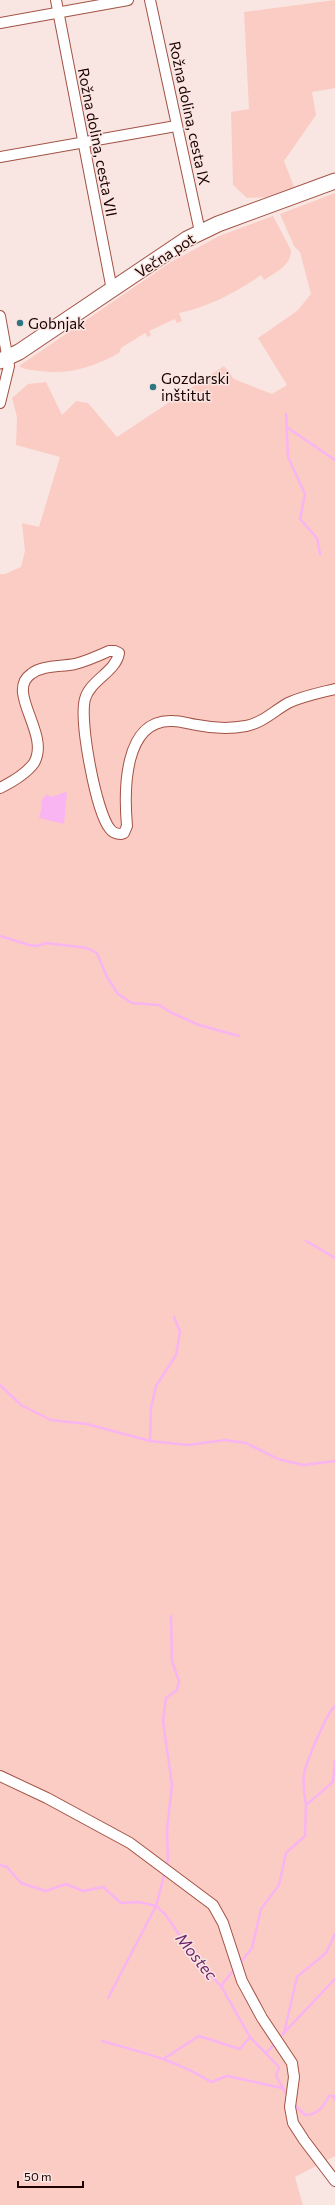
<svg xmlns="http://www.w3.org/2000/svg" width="335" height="2205" viewBox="0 0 335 2205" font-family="Commissioner,sans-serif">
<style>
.green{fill:#fbccc4}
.water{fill:#f9b5f1}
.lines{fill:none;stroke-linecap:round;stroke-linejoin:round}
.stream{stroke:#f9b5f1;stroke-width:2.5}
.street-casing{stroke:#a25245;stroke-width:12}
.secondary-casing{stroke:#a25245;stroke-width:17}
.street{stroke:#fff;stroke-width:10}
.secondary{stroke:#fff;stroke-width:15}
.poi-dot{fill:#2f7681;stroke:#f9e6e2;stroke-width:1.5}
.labels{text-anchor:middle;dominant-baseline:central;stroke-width:3;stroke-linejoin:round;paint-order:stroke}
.street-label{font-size:15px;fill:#1e0201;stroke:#f9e6e2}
.poi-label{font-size:15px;fill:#1e0201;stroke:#f9e6e2;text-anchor:start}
.water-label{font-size:16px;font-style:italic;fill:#6f236b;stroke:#f9e6e2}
</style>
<rect width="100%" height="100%" fill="#f9e6e2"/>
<g class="green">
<path d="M335 0V88L312 92 316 115 284 161 294 187 266 197 247 198 233 185 231 112 249 109 244 12Z"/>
<path d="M335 193V2156L295 2177 303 2205H0V574H5L21 567 25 551 22 523 39 527 60 457 16 445 17 417 12 398 28 384 46 382 62 415 76 401 88 403 117 437 224 366 234 379 272 394 287 385 258 338 297 311 311 294 300 252 294 246 280 214Z"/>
<path d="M273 216 291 250C291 266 276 272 264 280L261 275C235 293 210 306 179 313L182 321 177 323 175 319 149 331 151 335 148 337 145 333 121 348 119 353C94 367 69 375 40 371 32 370 25 370 19 366L171 262 219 236Z"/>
</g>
<path class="water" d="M65 792 67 793 64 824 39 818 42 806 41 801 47 794 52 797Z"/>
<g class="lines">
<g class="stream">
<path d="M286 414 288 457 305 494 300 519 317 538 320 554"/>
<path d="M288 428 335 460"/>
<path d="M0 936 29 945 37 946 46 943 87 948 97 953 107 977 118 994 132 1003 159 1005 172 1013 199 1025 239 1036"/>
<path d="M306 1241 335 1258"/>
<path d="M0 1385 21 1405 51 1420 87 1424 150 1441 188 1445 225 1440 246 1443 278 1459 303 1465 335 1461"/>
<path d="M150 1441 151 1408 156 1386 176 1355 180 1332 174 1317"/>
<path d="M306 1805C304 1795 303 1785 304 1774 306 1763 327 1712 335 1706"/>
<path d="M0 1865 7 1867 21 1883 46 1891 66 1884 83 1891 103 1887 121 1903 138 1902 156 1906 165 1914 197 1961 221 1986 250 2037 279 2067 276 2076 288 2097"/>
<path d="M166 1867 168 1859 167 1830 172 1785 163 1721 166 1698 177 1690 179 1681 172 1661 171 1616"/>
<path d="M240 1963 252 1948 261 1909 279 1885 286 1853 305 1836 306 1805 333 1782 335 1761"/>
<path d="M221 1986 235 1968"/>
<path d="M108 1998 156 1906 165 1872"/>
<path d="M284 2033 297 1977 326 1953 335 1934"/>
<path d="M279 2038 335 1979"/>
<path d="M102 2041C141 2052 176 2060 211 2082L227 2076 282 2088"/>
<path d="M267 2052 276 2042"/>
<path d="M165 2058 199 2036 240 2049 250 2037"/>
<path d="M294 2104 305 2115C318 2115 323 2107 329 2096H334L335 2100"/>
</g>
<defs>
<g id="street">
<path d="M56 0 112 290"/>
<path d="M150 0 200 232"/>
<path d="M0 23 128 0"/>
<path d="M0 157 176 126"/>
<path d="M0 316 9 366 0 403"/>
<path d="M0 788C12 782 26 774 34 763 51 734 5 692 31 674 43 665 60 667 75 664 87 661 98 656 109 651H115L119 653C116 672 90 680 85 699 79 721 96 812 110 829 113 833 117 834 121 834L124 833 127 826C124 792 123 718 173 721 181 721 189 724 197 725 212 728 230 729 246 726 262 723 274 711 288 703 303 696 319 693 335 689"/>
<path d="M0 1776 47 1798 130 1843 213 1905 223 1923 242 1981 262 2018 292 2063 294 2077 290 2107 293 2123 304 2140 335 2181"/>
</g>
<path id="secondary" d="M0 361 19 352 187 239 218 224 335 181"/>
</defs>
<use href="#street" class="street-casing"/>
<use href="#secondary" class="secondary-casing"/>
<use href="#street" class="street"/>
<use href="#secondary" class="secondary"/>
</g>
<g class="poi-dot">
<circle cx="20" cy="323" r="4"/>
<circle cx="153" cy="387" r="4"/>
</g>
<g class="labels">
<g class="street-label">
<text transform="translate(190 113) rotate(78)">Rožna dolina, cesta IX</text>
<text transform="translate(98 142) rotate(79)">Rožna dolina, cesta VII</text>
<text transform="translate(165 255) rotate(-33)">Večna pot</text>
</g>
<g class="poi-label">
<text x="28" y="323">Gobnjak</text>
<text x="161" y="378">Gozdarski<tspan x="161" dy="17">inštitut</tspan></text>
</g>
<g class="water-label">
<text transform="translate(197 1956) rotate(51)">Mostec</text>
</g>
</g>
<path d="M18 2181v6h65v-6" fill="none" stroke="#1e0201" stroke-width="2"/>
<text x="24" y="2181" font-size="12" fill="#1e0201" stroke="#f9e6e2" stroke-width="3" paint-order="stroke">50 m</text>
</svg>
